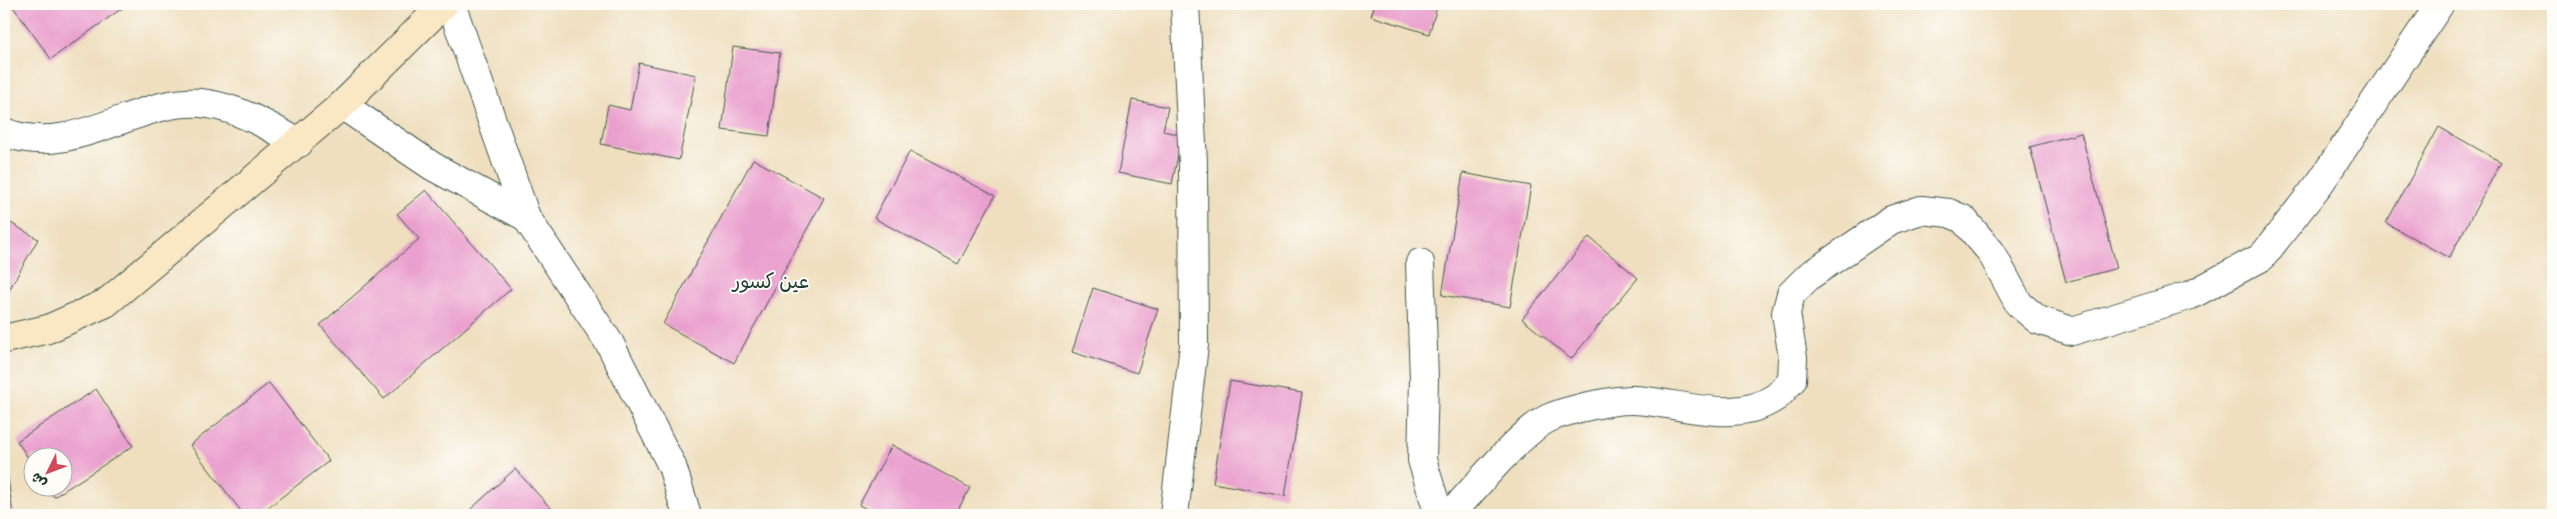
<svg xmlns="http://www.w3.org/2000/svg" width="2557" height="519" viewBox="0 0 2557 519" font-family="'Patrick Hand','Playpen Sans Arabic',sans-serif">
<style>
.building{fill:#eaa0ce}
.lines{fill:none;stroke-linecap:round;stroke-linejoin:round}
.minor-casing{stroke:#3e5549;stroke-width:30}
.secondary-casing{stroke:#3e5549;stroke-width:30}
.minor{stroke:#fff;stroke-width:28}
.secondary{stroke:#fae7c3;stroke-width:28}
.labels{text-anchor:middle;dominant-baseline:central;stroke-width:4;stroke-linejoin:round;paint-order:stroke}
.quarter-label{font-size:20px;fill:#1f3d34;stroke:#fdfcf7}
</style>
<rect width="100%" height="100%" fill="#fdfcf7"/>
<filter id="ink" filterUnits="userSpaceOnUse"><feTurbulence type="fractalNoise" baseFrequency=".02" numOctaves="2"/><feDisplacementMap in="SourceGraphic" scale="10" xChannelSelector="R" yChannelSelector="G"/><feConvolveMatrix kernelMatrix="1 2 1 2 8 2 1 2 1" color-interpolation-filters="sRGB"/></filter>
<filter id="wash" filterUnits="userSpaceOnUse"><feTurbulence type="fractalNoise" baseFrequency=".0096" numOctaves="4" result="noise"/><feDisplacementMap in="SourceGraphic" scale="20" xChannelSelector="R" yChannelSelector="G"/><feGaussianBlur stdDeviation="1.12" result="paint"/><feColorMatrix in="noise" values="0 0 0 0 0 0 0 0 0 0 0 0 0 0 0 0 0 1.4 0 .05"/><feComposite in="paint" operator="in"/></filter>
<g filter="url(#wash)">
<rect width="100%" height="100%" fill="#efdfbf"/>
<g id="blocks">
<g class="building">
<path d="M11 4H128L51 59Z"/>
<path d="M1375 4H1438L1429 34 1371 16Z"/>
<path d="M733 47 780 53 769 136 722 130Z"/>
<path d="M639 63 696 75 679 160 601 144 608 105 630 110Z"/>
<path d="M1132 100 1168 107 1163 131 1182 135 1172 184 1118 173Z"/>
<path d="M2439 127 2501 162 2449 258 2386 223Z"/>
<path d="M2081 133 2117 268 2066 282 2030 147Z"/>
<path d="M910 151 995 196 958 264 874 218Z"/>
<path d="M753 159 824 198 734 363 663 324Z"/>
<path d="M1463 173 1531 186 1510 307 1442 295Z"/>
<path d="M426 190 511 289 384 399 320 325 419 239 397 214Z"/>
<path d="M4 219 38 239 4 299Z"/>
<path d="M1589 237 1638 278 1571 359 1522 319Z"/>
<path d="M1093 288 1158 309 1137 373 1072 352Z"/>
<path d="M1230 381 1302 393 1285 496 1213 483Z"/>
<path d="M269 383 329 461 258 515H244L190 445Z"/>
<path d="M96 389 133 446 54 497 47 486H62V456H32V464L17 441Z"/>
<path d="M892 445 970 488 955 515H878L859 505Z"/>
<path d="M4 455H5L13 515H4Z"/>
<path d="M515 469 557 515H474L470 510Z"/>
</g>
</g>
</g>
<g filter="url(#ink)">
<use href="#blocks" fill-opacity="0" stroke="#3e5549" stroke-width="1"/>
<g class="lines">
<defs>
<g id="minor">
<path d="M451 4 526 217 610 344 672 466 687 515"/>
<path d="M342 105 432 166 526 217"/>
<path d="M4 132C76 161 141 93 208 104 241 109 270 127 299 143"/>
<path d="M1420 263 1424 379 1422 460 1439 515"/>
<path d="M1174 515 1194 345 1193 164 1185 4"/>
<path d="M1454 515 1459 505C1479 483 1523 430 1549 418 1567 410 1614 399 1634 400 1680 402 1734 426 1776 397 1782 392 1787 385 1792 380L1793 358 1786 313 1791 294 1809 276 1891 220 1921 210 1949 213 1963 219 1991 252 2019 304 2038 320 2072 331 2191 295 2262 257 2320 183 2440 4"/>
</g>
<path id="secondary" d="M4 339 48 329 106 303 342 105 444 4"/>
</defs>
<use href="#minor" class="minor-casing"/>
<use href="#secondary" class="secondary-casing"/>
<use href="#minor" class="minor"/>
<use href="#secondary" class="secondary"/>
</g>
</g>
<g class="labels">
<g class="quarter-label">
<text x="771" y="280">عين كسور</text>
</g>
</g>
<rect width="2557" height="519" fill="none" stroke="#fdfcf7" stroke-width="20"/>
<g transform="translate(48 472) rotate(228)"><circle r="24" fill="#fdfcf7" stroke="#a4b0a9"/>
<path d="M0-4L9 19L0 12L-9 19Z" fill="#d1495b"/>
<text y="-8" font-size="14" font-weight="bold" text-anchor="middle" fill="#1f3d34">ش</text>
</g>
</svg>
